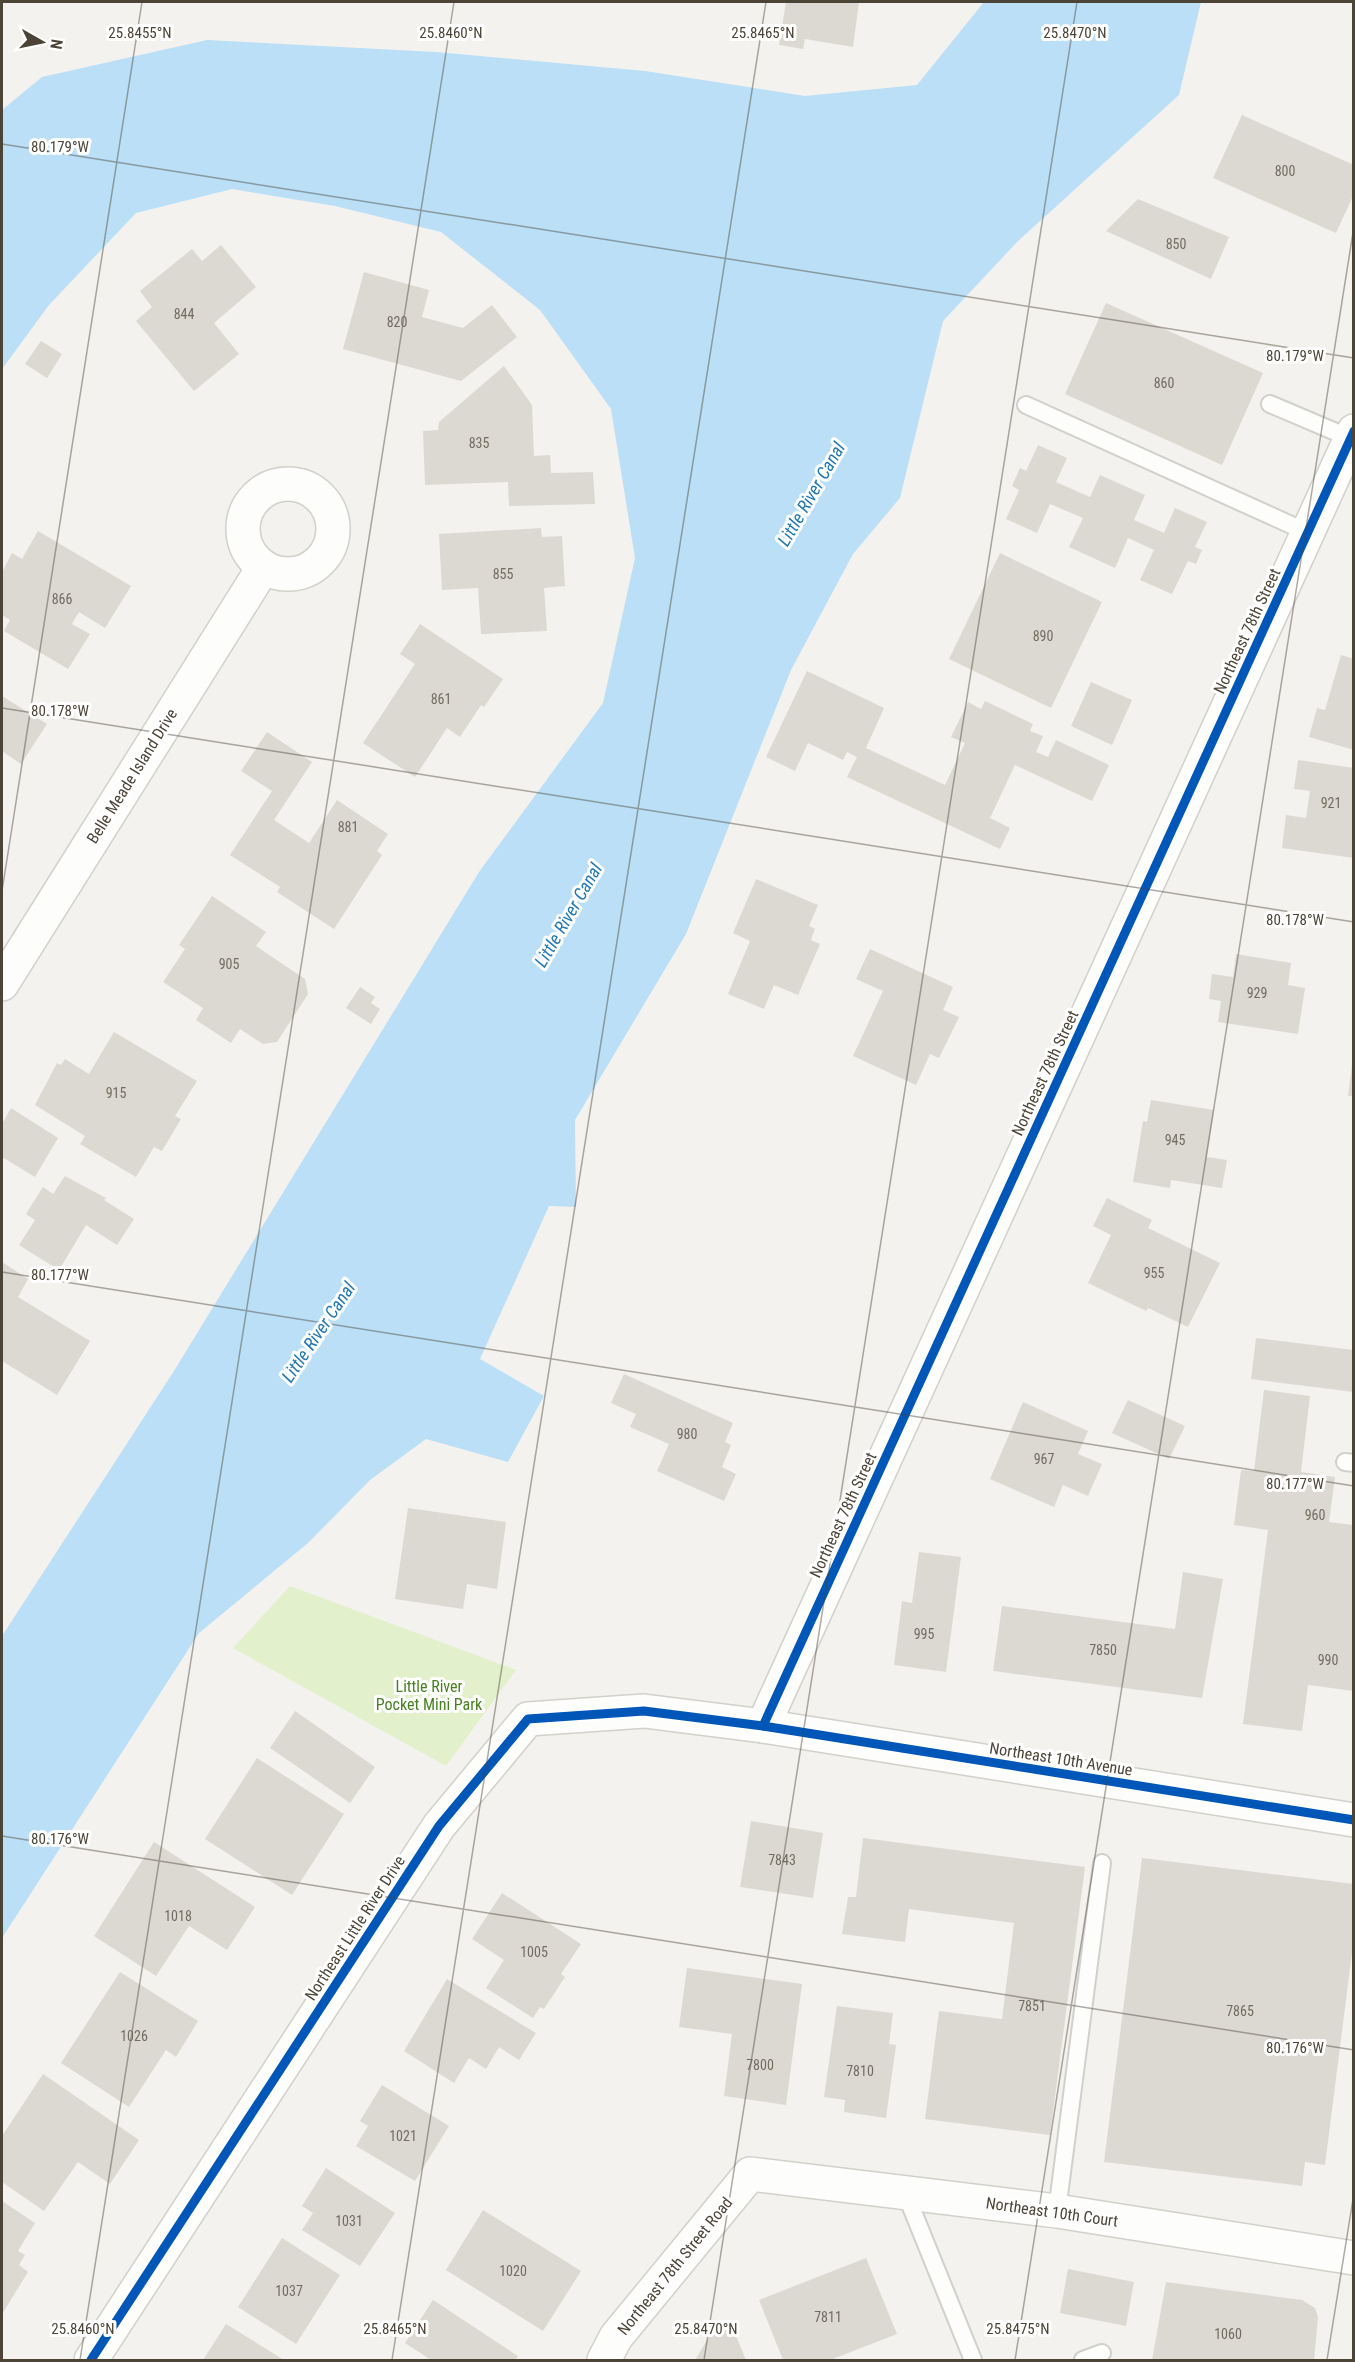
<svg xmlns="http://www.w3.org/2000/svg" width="1355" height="2362" viewBox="0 0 1355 2362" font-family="'Roboto Condensed',sans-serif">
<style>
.green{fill:#e2f0cb}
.water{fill:#badff6}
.building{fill:#dcd9d3}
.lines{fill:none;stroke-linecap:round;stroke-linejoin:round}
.lane-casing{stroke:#d2d0cb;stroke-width:20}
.street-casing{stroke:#d2d0cb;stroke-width:36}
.lane{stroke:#fdfdfc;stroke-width:16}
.street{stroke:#fdfdfc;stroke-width:33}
.cycleway-casing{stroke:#fff;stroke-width:13}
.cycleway{stroke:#0057b8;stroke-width:9}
.ticks{fill:none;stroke:#4c4437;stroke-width:1.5;stroke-opacity:0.45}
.labels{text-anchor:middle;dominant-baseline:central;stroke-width:6;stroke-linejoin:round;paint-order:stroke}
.number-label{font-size:14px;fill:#726b60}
.street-label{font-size:16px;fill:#4c4437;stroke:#fff}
.park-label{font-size:16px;fill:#478121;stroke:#fff}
.water-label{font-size:18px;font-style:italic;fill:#1f78b5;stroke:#fff}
.ticks-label{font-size:15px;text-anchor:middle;fill:#4c4437;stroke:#fff;stroke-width:6;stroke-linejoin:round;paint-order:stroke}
</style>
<rect width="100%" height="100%" fill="#f4f2ee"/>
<path class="green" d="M290 1586 516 1670 446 1766 233 1648Z"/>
<path class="water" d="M984 2H1201L1179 95 1018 241 943 321 900 498 853 554 791 670 686 934 575 1120 576 1207 549 1206 480 1359 544 1396 508 1462 426 1439 370 1480 308 1543 199 1633 2 1938V1636L174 1371 479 872 603 703 635 558 611 409 540 310 441 232 335 206 232 189 136 213 49 305 2 369V110L42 77 207 40 436 52 645 71 805 96 917 85Z"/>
<g class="building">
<path d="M786 2H859L853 47 805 39 803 49 779 45Z"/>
<path d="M1242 115 1354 165V194L1336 233 1213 178Z"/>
<path d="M1138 199 1229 237 1211 279 1106 231Z"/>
<path d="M221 245 256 287 214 323 239 354 194 391 136 321 152 307 140 291 192 249 202 261Z"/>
<path d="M364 272 429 290 422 317 463 328 492 305 517 337 461 381 343 349Z"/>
<path d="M1106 303 1263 373 1222 465 1065 394Z"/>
<path d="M41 341 62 354 47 378 25 364Z"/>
<path d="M504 366 532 405 534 456 550 455 551 473 593 472 595 504 509 506 508 482 425 485 423 431 438 430 439 422Z"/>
<path d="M1038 445 1067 458 1056 482 1090 497 1100 475 1145 495 1134 520 1164 533 1175 508 1207 522 1195 547 1202 550 1196 564 1188 561 1172 594 1140 580 1154 550 1128 538 1115 568 1069 547 1083 518 1050 504 1037 533 1006 519 1019 490 1012 486 1020 468 1026 471Z"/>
<path d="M541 528 542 537 562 536 565 586 544 588 547 631 481 634 478 588 442 590 439 534Z"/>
<path d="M38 531 131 586 105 628 79 612 72 624 90 634 68 669 4 631 10 620 2 615V572L12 553 22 559Z"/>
<path d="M1000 553 1102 602 1051 708 949 659Z"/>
<path d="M420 624 503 679 484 707 481 705 460 737 447 728 415 777 363 743 415 664 400 654Z"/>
<path d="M1341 655 1354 659V750L1309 737 1317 708 1325 710Z"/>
<path d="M807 671 884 708 866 748 945 785 965 743 951 737 968 702 981 709 985 701 1033 724 1030 731 1043 736 1036 752 1048 757 1056 740 1109 765 1092 801 1015 765 990 818 1010 828 1000 849 847 777 857 757 847 752 843 760 808 743 795 771 766 757Z"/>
<path d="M1091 682 1132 700 1112 745 1071 726Z"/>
<path d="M2 696 47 724 21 764 2 751Z"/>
<path d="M267 732 312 762 274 820 309 843 337 800 388 834 377 851 382 855 334 929 277 892 280 887 230 855 272 791 241 771Z"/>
<path d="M1298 760 1354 768V858L1282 848 1286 815 1306 818 1310 791 1294 789Z"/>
<path d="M756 879 818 905 809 926 815 929 811 940 820 944 798 995 774 985 764 1009 728 994 750 941 733 933Z"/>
<path d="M212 896 266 932 256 946 305 979 308 994 277 1042 263 1044 240 1029 231 1043 196 1020 203 1008 163 982 185 949 179 945Z"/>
<path d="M870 949 953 987 943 1010 959 1017 939 1058 930 1054 916 1085 853 1056 883 991 856 979Z"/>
<path d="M1236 954 1291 963 1288 985 1305 988 1298 1034 1218 1022 1221 1001 1209 999 1212 974 1233 977Z"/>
<path d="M360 987 375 997 371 1003 380 1009 371 1024 346 1008Z"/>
<path d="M114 1032 197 1081 175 1116 181 1119 162 1151 154 1147 136 1177 80 1144 85 1136 35 1105 57 1063 61 1065 65 1059 89 1074Z"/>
<path d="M1352 1065H1354V1096H1348Z"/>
<path d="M1151 1100 1214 1110 1207 1157 1227 1160 1222 1188 1171 1180 1170 1188 1133 1182 1143 1121 1147 1122Z"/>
<path d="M11 1108 58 1138 35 1177 2 1157V1124Z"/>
<path d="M65 1176 106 1198 104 1200 134 1219 117 1245 86 1225 59 1270 19 1245 35 1220 26 1214 43 1187 53 1194Z"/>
<path d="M1107 1198 1152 1220 1148 1228 1220 1263 1188 1327 1148 1308 1146 1311 1088 1283 1111 1235 1093 1226Z"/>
<path d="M2 1262 28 1279 18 1297 90 1341 57 1395 2 1361Z"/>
<path d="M1256 1338 1354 1350V1392L1251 1379Z"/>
<path d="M624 1374 733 1423 725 1442 731 1445 722 1467 736 1474 724 1501 657 1471 669 1444 630 1427 636 1414 611 1403Z"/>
<path d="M1264 1390 1310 1396 1301 1472 1335 1477 1329 1522 1354 1525V1691L1308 1685 1302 1731 1243 1724 1268 1530 1234 1525 1241 1470 1254 1471Z"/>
<path d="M1128 1400 1185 1426 1169 1459 1112 1433Z"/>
<path d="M1023 1402 1088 1431 1078 1454 1102 1464 1088 1496 1063 1485 1054 1507 990 1479Z"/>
<path d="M408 1508 506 1522 497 1589 467 1584 463 1609 395 1599Z"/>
<path d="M919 1552 961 1557 946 1672 894 1665 902 1601 912 1603Z"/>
<path d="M1183 1572 1223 1579 1202 1698 993 1671 1002 1606 1175 1629Z"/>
<path d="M295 1711 375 1767 350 1803 270 1748Z"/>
<path d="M257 1758 344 1814 292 1895 205 1839Z"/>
<path d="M751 1821 823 1833 813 1898 740 1887Z"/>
<path d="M863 1838 1085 1867 1050 2135 925 2119 939 2011 1002 2019 1014 1923 909 1909 905 1942 842 1934 848 1897H856Z"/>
<path d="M154 1842 255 1907 227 1950 189 1926 156 1976 94 1936Z"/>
<path d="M1142 1858 1354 1884V1937L1325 2165 1305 2162 1302 2186 1104 2162Z"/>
<path d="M502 1893 581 1944 561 1974 565 1977 544 2009 540 2007 533 2018 486 1988 504 1960 472 1939Z"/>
<path d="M687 1968 802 1984 786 2105 724 2096 732 2034 679 2027Z"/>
<path d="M120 1972 198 2021 176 2057 166 2050 129 2107 61 2063Z"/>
<path d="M447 1979 536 2033 519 2060 499 2047 486 2069 469 2058 454 2083 404 2051Z"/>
<path d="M837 2006 893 2013 889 2044 896 2045 886 2118 844 2112 845 2100 824 2097Z"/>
<path d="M43 2074 139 2140 110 2184 78 2162 44 2211 2 2182V2136Z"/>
<path d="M382 2085 449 2126 415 2181 356 2146 368 2126 360 2121Z"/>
<path d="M326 2168 395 2213 360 2266 302 2230 313 2213 302 2206Z"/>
<path d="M2 2201 35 2223 18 2251 25 2255 19 2265 28 2272 2 2314Z"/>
<path d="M483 2210 581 2271 543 2331 446 2270Z"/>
<path d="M282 2238 340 2275 296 2344 238 2307Z"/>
<path d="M866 2258 897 2334 830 2360H783L759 2300Z"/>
<path d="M1068 2269 1134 2282 1126 2326 1060 2313Z"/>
<path d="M1166 2282 1302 2300 1315 2308 1318 2317 1314 2360H1152Z"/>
<path d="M433 2300 518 2356 515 2360H431L405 2343Z"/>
<path d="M718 2322 731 2324 746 2360H695Z"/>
<path d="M226 2324 284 2360H203Z"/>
</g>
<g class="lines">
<defs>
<g id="lane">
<path d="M1270 404 1350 438"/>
<path d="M1026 405 1309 533"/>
<path d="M1345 1462 1354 1463"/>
<path d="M905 2192 973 2360"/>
<path d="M1057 2211 1102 1863"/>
<path d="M1083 2360 1102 2353"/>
</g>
<g id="street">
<circle cx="288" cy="529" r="45"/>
<path d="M2 984 263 568"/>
<path d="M763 1726 1354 431"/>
<path d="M91 2360 439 1826 528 1719 644 1711 763 1726 1354 1820"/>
<path d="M604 2360 616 2337 750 2174 1057 2211 1354 2258"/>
</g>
</defs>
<use href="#lane" class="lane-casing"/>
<use href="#street" class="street-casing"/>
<use href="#lane" class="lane"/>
<use href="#street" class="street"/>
<defs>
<g id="cycleway">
<path d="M763 1726 1354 431"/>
<path d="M91 2360 439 1826 528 1719 644 1711 763 1726 1354 1820"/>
</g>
</defs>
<use href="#cycleway" class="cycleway-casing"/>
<use href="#cycleway" class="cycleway"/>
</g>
<path class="ticks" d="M2 144 1354 358M2 708 1354 922M2 891 142 2M2 1272 1354 1486M2 1836 1354 2050M80 2360 454 2M392 2360 766 2M704 2360 1077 2M1015 2360 1354 226M1327 2360 1354 2193"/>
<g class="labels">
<g class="number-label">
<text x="1285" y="171">800</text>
<text x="1176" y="244">850</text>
<text x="184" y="314">844</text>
<text x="397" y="322">820</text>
<text x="1164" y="383">860</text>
<text x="479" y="443">835</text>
<text x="503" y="574">855</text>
<text x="62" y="599">866</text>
<text x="1043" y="636">890</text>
<text x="441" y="699">861</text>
<text x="1331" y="803">921</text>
<text x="348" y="827">881</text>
<text x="229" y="964">905</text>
<text x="1257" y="993">929</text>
<text x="116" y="1093">915</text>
<text x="1175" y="1140">945</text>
<text x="1154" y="1273">955</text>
<text x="687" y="1434">980</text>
<text x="1044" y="1459">967</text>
<text x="1315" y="1515">960</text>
<text x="924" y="1634">995</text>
<text x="1103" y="1650">7850</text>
<text x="1328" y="1660">990</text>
<text x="782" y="1860">7843</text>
<text x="178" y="1916">1018</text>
<text x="534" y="1952">1005</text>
<text x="1032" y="2006">7851</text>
<text x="1240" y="2011">7865</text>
<text x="134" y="2036">1026</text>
<text x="760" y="2065">7800</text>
<text x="860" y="2071">7810</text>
<text x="403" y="2136">1021</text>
<text x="349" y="2221">1031</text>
<text x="513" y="2271">1020</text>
<text x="289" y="2291">1037</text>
<text x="828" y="2317">7811</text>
<text x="1228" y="2334">1060</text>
</g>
<g class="street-label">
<text transform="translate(1247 631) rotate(-65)">Northeast 78th Street</text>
<text transform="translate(132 776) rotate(-58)">Belle Meade Island Drive</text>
<text transform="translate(1045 1073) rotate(-65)">Northeast 78th Street</text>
<text transform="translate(843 1515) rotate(-65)">Northeast 78th Street</text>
<text transform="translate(1061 1759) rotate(9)">Northeast 10th Avenue</text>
<text transform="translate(355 1928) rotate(-57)">Northeast Little River Drive</text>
<text transform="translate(1052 2212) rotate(8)">Northeast 10th Court</text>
<text transform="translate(675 2266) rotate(-51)">Northeast 78th Street Road</text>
</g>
<g class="park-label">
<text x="429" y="1686">Little River<tspan x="429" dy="18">Pocket Mini Park</tspan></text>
</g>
<g class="water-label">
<text transform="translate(811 494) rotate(-60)">Little River Canal</text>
<text transform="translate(568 915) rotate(-60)">Little River Canal</text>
<text transform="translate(318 1332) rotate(-56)">Little River Canal</text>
</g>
</g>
<g class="ticks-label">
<text x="140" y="38">25.8455°N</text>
<text x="451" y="38">25.8460°N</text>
<text x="763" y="38">25.8465°N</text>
<text x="1075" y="38">25.8470°N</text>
<text x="60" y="152">80.179°W</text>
<text x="1295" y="361">80.179°W</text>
<text x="60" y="716">80.178°W</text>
<text x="1295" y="925">80.178°W</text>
<text x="60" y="1280">80.177°W</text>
<text x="1295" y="1489">80.177°W</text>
<text x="60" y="1844">80.176°W</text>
<text x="1295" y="2053">80.176°W</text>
<text x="83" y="2334">25.8460°N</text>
<text x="395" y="2334">25.8465°N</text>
<text x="706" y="2334">25.8470°N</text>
<text x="1018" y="2334">25.8475°N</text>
</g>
<rect width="1355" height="2362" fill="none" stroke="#4c4437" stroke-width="6"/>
<g transform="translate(42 42) rotate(99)" stroke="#ffffff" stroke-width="4.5" paint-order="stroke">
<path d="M0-4.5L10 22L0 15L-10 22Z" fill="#4c4437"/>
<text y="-9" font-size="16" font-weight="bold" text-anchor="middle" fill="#4c4437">N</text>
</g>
</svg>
